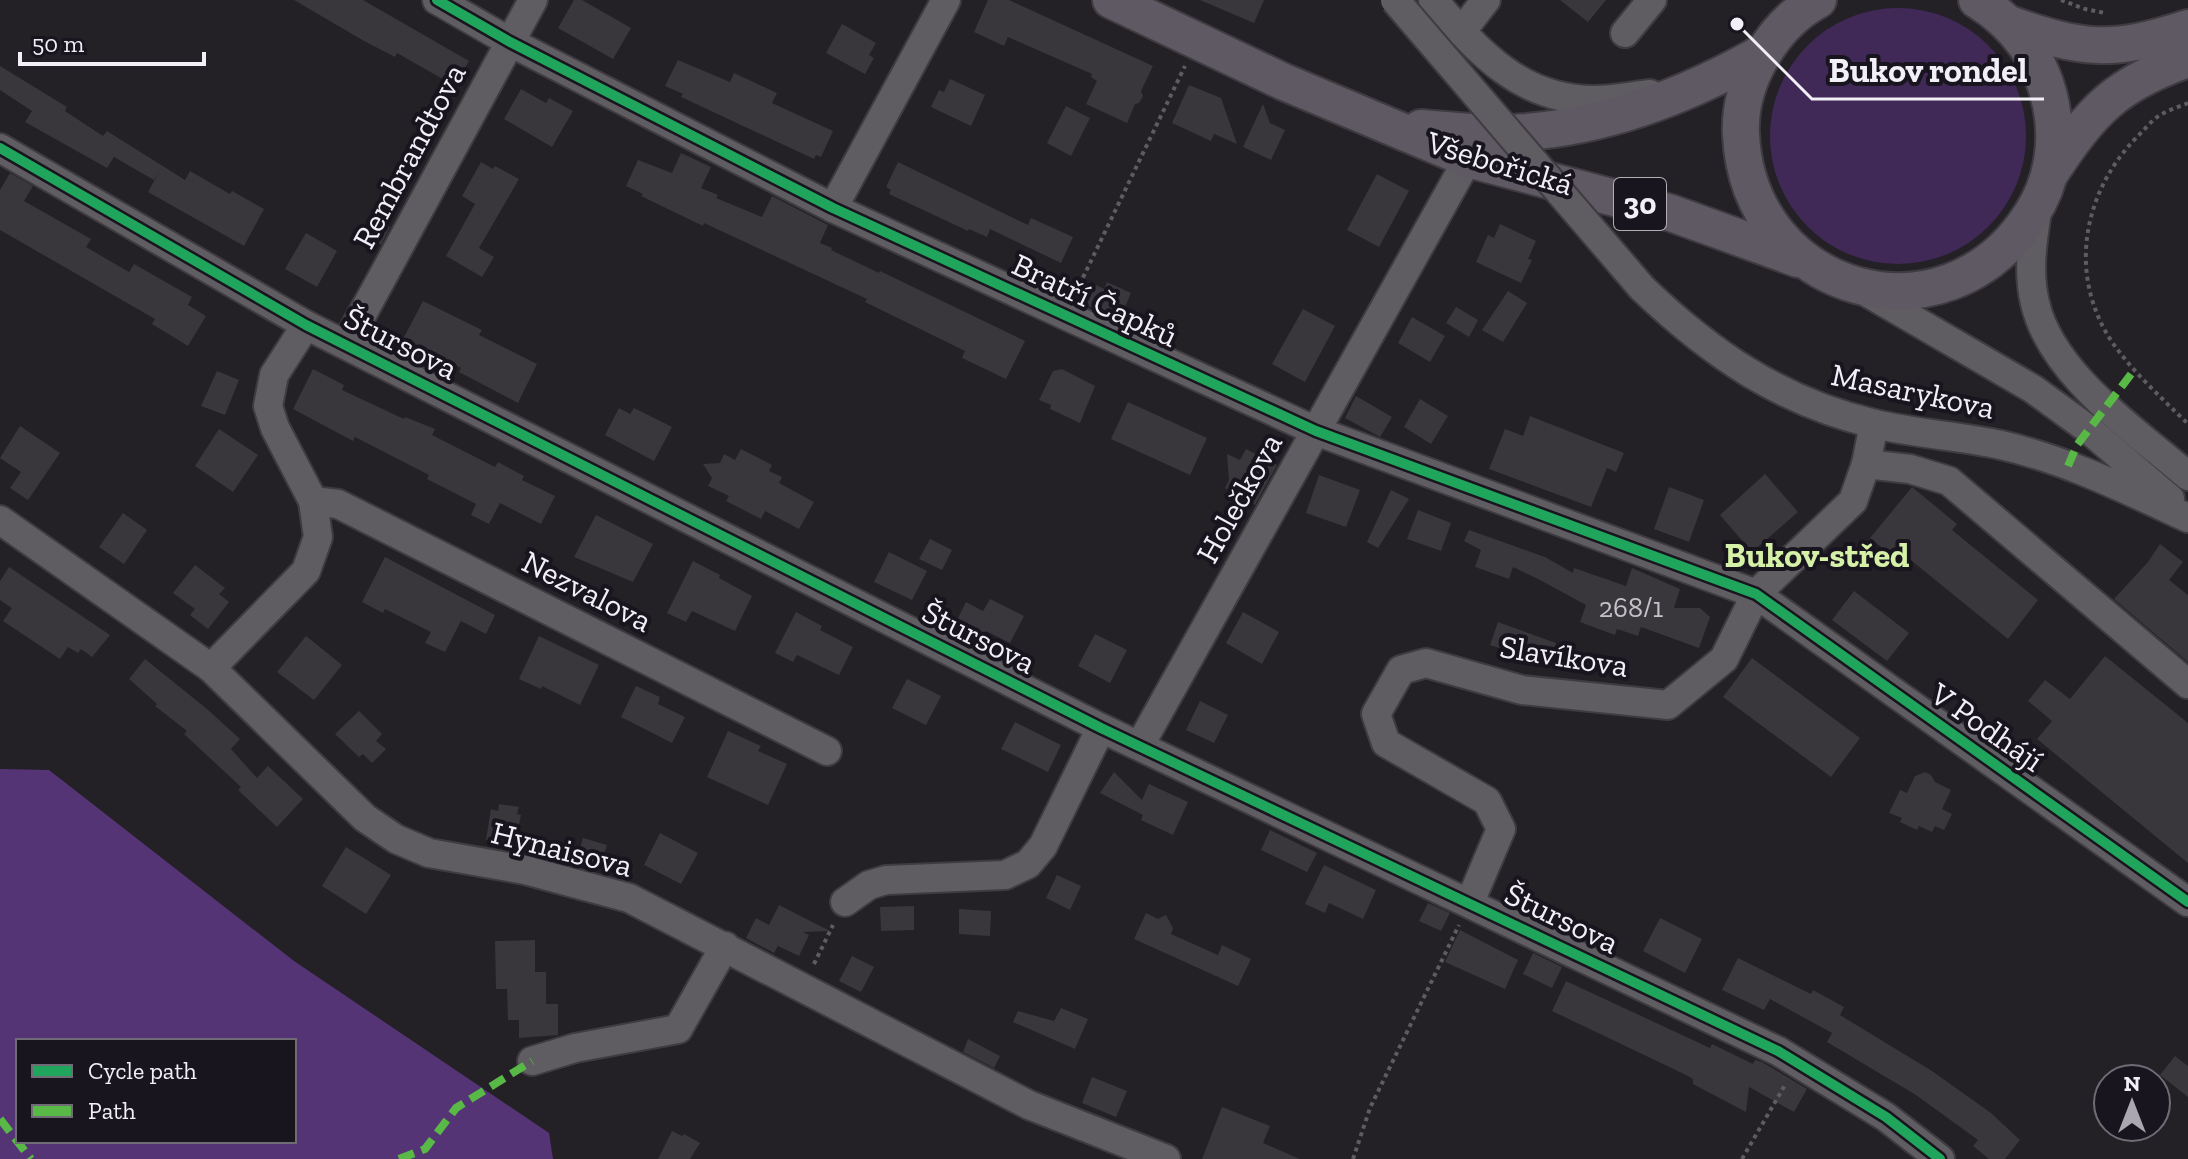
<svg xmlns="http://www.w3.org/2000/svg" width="2188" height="1159" viewBox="0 0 2188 1159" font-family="'Zilla Slab',serif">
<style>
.green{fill:#402957}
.forest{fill:#553475;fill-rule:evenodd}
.building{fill:#39373b}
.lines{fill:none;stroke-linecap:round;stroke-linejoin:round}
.minor-casing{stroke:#3e3b41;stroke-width:32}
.major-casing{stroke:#3e3b41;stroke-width:40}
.path{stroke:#5e5c60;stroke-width:4;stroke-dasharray:4 4;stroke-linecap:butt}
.minor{stroke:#5f5d62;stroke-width:28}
.major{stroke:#5e5963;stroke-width:36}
.minor-bridge-casing{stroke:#3e3b41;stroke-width:32;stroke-linecap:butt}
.minor-bridge{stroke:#5f5d62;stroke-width:28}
.quiet{stroke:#58b947;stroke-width:8;stroke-dasharray:16 8;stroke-linecap:butt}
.cycleway-casing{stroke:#19151f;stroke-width:15}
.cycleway{stroke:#20a55d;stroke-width:10}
.labels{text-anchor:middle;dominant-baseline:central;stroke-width:8;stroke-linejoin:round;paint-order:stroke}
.number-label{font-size:28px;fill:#c4c1c8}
.shield{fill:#19151f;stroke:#b2aeb6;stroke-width:2}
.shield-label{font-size:30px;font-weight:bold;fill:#f3eff7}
.street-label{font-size:32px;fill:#f3eff7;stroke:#19151f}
.neighbourhood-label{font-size:34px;font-weight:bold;fill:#d5f1a7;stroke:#19151f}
.leader{fill:none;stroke:#f3eff7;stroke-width:3}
.callout-dot{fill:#f3eff7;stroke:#19151f;stroke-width:3}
.callout-label{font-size:34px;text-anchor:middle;font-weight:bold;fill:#f3eff7;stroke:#19151f;stroke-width:8;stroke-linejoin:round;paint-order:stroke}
</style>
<rect width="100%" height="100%" fill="#232026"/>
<circle class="green" cx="1898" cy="136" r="128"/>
<path class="forest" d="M0 769 49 770 294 961 549 1133 553 1159H0ZM18 1041H294V1141H18Z"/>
<g class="building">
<path d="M294 0H363L469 61 455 86 397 53 395 57 364 41Z"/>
<path d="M574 0H582L631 28 613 59 558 28Z"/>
<path d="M988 0H1009L1153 66 1141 91 1143 96 1139 103 1135 104 1127 123 1086 104 1097 81 1091 77 1092 74 1008 37 1004 46 974 32Z"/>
<path d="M1200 0H1264L1254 23Z"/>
<path d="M1560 0H1606L1588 22Z"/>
<path d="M842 24 876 43 869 55 874 58 865 74 826 53Z"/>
<path d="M678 60 730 82 734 73 777 93 772 103 833 131 821 157 816 155 814 159 681 97 683 94 665 86Z"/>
<path d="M0 66 67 107 65 111 103 136 107 131 185 180 190 171 230 194 232 191 264 209 244 246 148 192 161 168 154 180 114 157 107 168 25 122 32 111 0 90Z"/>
<path d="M950 79 985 95 971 126 931 107 939 90 944 92Z"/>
<path d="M1189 85 1221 98 1237 144 1214 134 1211 141 1172 123Z"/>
<path d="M521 89 546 103 549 98 573 111 552 147 504 119Z"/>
<path d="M1263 104 1270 123 1285 130 1271 160 1243 147Z"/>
<path d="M1066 106 1090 118 1071 156 1047 143Z"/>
<path d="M681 153 711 167 701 188 718 195 716 198 762 217 772 196 828 225 820 243 832 248 831 250 879 273 880 271 1025 341 1006 379 962 358 965 351 865 302 867 299 704 223 703 226 641 196 643 194 626 186 638 160 672 173Z"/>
<path d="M481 162 493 169 495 166 519 179 479 248 494 257 482 277 446 256 475 204 462 196Z"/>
<path d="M898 162 1028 225 1031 218 1073 237 1061 263 990 229 987 237 969 229 968 231 889 194 891 190 886 187Z"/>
<path d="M10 173 33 186 24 201 91 239 86 247 129 272 134 264 192 297 188 305 206 316 188 346 152 324 155 319 0 230V190Z"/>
<path d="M1377 174 1409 191 1379 247 1347 230Z"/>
<path d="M370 216 390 227 381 245 361 233Z"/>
<path d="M1500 224 1536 241 1528 259 1532 260 1521 283 1476 262 1488 235 1494 238Z"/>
<path d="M306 233 337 251 317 287 285 269Z"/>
<path d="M1107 282 1131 293 1119 321 1086 305 1096 285 1104 289Z"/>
<path d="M1508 291 1527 303 1503 342 1482 330Z"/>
<path d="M423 301 482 330 479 335 537 364 518 403 459 372 461 368 403 339Z"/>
<path d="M1456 307 1478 320 1469 337 1446 323Z"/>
<path d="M1303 309 1335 326 1305 382 1272 364Z"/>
<path d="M1412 317 1445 336 1430 362 1398 343Z"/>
<path d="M313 369 344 385 342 390 404 419 405 417 435 429 432 435 495 467 498 462 524 476 522 480 555 496 541 524 500 503 489 524 471 515 476 504 427 479 429 475 355 437 353 441 293 409Z"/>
<path d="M1062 369 1095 386 1080 423 1050 409 1051 405 1039 400 1053 371Z"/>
<path d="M217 371 239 380 225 415 201 406Z"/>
<path d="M1356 396 1392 417 1380 437 1345 418Z"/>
<path d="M1420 399 1448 416 1431 444 1404 427Z"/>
<path d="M1128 402 1207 438 1190 475 1111 439Z"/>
<path d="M619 408 630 414 634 408 672 427 654 461 605 435Z"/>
<path d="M1530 416 1624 453 1616 472 1607 468 1591 507 1489 469 1505 429 1523 436Z"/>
<path d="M20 426 60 453 28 500 10 488 21 472 0 458Z"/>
<path d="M219 429 258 455 233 492 195 466Z"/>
<path d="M741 449 772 465 769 471 782 477 779 483 814 502 799 529 765 511 761 519 726 501 729 496 708 486 712 478 703 464 720 463 724 454 735 460Z"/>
<path d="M1246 449 1277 465 1255 505 1225 488 1229 480 1227 454 1240 460Z"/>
<path d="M1765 474 1798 512 1752 552 1720 515Z"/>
<path d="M1319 475 1360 490 1346 527 1306 513Z"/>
<path d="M1669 487 1704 500 1689 542 1654 529Z"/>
<path d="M1912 487 1957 524 1952 530 2038 600 2008 639 1902 553 1897 560 1870 538Z"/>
<path d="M1391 490 1409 499 1378 548 1367 542Z"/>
<path d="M1418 510 1451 523 1441 551 1407 539Z"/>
<path d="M123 513 147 530 124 564 99 547Z"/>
<path d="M596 515 653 544 633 582 574 557Z"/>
<path d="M1469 530 1545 557 1573 573 1574 568 1626 586 1632 568 1680 589 1674 608H1700L1710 617 1699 648 1641 627 1638 636 1617 629 1615 635 1580 622 1586 605 1540 580 1513 567 1509 579 1475 567 1481 550 1464 541Z"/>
<path d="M930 539 952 550 942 570 919 559Z"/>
<path d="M2160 544 2183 562 2169 580 2188 595V662L2114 599 2148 562Z"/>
<path d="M889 552 927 571 912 600 874 582Z"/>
<path d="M385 557 495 615 486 634 461 621 445 652 425 643 431 632 385 609 383 613 362 602Z"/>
<path d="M693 561 720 575 719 578 752 596 735 631 692 611 686 622 667 613Z"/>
<path d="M195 565 225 588 219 594 229 602 208 629 190 615 195 609 173 593Z"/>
<path d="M9 567 110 635 92 657 81 649 78 653 68 647 60 659 3 621 12 608 0 600V581Z"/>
<path d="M1854 591 1909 633 1887 661 1832 620Z"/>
<path d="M990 599 1024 616 1010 643 986 631 982 638 955 624 966 602 983 611Z"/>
<path d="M796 612 822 626 820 630 853 647 839 675 797 655 793 662 775 653Z"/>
<path d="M1243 612 1279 632 1262 664 1226 643Z"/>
<path d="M1498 622 1556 643 1549 664 1490 645Z"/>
<path d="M1095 634 1127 650 1110 683 1078 666Z"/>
<path d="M306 636 342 665 314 700 277 672Z"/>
<path d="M539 636 599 665 580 705 542 686 541 689 519 679Z"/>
<path d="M2105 656 2188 723V863L2037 739 2052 721 2028 701 2045 680 2070 699Z"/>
<path d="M1752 658 1860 738 1831 777 1723 697Z"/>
<path d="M145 659 207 709 240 739 231 749 257 778 268 766 303 799 277 827 238 790 241 787 184 734 187 731 155 706 157 704 129 679Z"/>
<path d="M907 679 941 696 926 725 892 708Z"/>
<path d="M636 686 660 697 658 704 685 717 672 743 621 717Z"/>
<path d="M1200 701 1228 715 1214 743 1186 730Z"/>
<path d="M359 711 382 734 376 741 386 749 372 763 363 754 359 757 335 734Z"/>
<path d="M1015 722 1061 745 1048 772 1001 749Z"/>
<path d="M728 731 761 746 758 751 787 764 768 805 707 777Z"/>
<path d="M1114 772 1142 800 1149 784 1188 802 1173 835 1141 820 1143 815 1100 793Z"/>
<path d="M1925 772 1931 775 1935 782 1951 790 1942 809 1952 814 1944 830 1935 826 1932 832 1919 826 1917 830 1900 822 1902 818 1889 813 1900 790 1907 793 1915 776Z"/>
<path d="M499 804 519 807 517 814 521 815 515 845 486 840 491 809 498 811Z"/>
<path d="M1270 830 1317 853 1307 872 1261 850Z"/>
<path d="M660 833 698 853 681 884 644 865Z"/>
<path d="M583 838 607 845 600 868 576 861Z"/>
<path d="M346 847 391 875 366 914 322 886Z"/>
<path d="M1324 865 1376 890 1363 919 1329 903 1325 913 1305 904Z"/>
<path d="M1057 875 1081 886 1070 910 1046 898Z"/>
<path d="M1428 903 1450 913 1441 931 1419 921Z"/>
<path d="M779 905 830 931 803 932 809 935 799 956 778 946 774 953 746 938 756 918 769 925Z"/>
<path d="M914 906V930L881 931 880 907Z"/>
<path d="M959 909 991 911 990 936 959 934Z"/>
<path d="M1146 913 1158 919 1166 915 1173 928 1171 934 1218 955 1222 945 1251 959 1238 986 1134 939Z"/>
<path d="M1660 918 1702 939 1685 973 1643 951Z"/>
<path d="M1460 930 1518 960 1505 989 1445 962Z"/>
<path d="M535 940V972H546V1004H558V1035L519 1038V1020H508L507 989H496L495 941Z"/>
<path d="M1533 953 1562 967 1552 988 1523 974Z"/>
<path d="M852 956 874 967 861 992 839 981Z"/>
<path d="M1738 958 1811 994 1813 990 1844 1007 1840 1015 1932 1071 1991 1113 2020 1140 2005 1159H1989L1973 1146 1978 1140 1916 1095 1827 1042 1832 1033 1770 999 1764 1010 1722 990Z"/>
<path d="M1566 981 1710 1048 1712 1044 1753 1064 1755 1060 1762 1062 1807 1089 1794 1112 1749 1087 1746 1112 1693 1084V1079L1686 1075 1552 1011Z"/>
<path d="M1061 1008 1088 1019 1075 1049 1013 1022 1018 1011 1054 1021Z"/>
<path d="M968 1039 1000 1056 994 1068 963 1052Z"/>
<path d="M2175 1056 2188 1066V1097L2160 1075Z"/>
<path d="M1092 1077 1127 1091 1116 1117 1082 1103Z"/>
<path d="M1222 1107 1270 1126 1263 1143 1300 1159H1202Z"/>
<path d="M672 1131 682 1136 684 1134 700 1143 690 1159H658Z"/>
</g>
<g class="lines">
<defs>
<g id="minor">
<path d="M437 0 510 42 833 208 1316 431 1756 594 2188 902"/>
<path d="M1433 0C1478 51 1520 100 1594 100 1613 100 1632 96 1650 94"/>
<path d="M1461 32 1486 0"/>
<path d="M1625 33 1652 0"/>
<path d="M0 148 306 325 1101 728 1778 1051 1886 1117 1940 1159"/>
<path d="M2038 205C2033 237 2027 270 2035 303 2051 374 2136 431 2188 476"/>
<path d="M833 208 946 0"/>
<path d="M1642 288C1711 354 1781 402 1875 424 1917 434 1960 436 2001 445 2067 460 2127 490 2188 518"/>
<path d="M1861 289 2033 389 2088 429 2170 499"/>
<path d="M346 344 533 0"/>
<path d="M1866 464 1910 469 1949 481 2188 684"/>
<path d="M313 501 338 504 827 751"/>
<path d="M0 520 211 668 365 818 396 839 429 853 525 870 629 898 1029 1105 1166 1159"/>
<path d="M211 668 306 571 318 537 313 501 275 428 268 406 274 375 306 325"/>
<path d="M1140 745 1468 159"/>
<path d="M845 902 869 885 886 880 1005 875 1028 864 1043 846 1101 728"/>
<path d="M1470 902 1501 829 1487 801 1386 743 1376 714 1401 670 1426 663 1522 690 1668 705 1724 659 1756 594 1853 501 1866 464 1874 424"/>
<path d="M532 1061 575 1048 678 1029 725 946"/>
</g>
<g id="major">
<path d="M1111 0 1284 82 1468 159 1671 213 1798 259"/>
<path d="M1818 0C1772 25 1738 83 1741 135 1749 294 1945 350 2031 215 2052 183 2059 143 2051 105 2042 60 2016 24 1977 0"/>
<path d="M2009 24C2084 50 2111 53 2188 28"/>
<path d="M1421 128C1448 130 1475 133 1501 133 1594 132 1685 97 1764 52"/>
<path d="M2051 172C2092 110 2116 84 2188 59"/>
</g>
</defs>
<use href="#minor" class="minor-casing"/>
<use href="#major" class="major-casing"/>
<g class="path">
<path d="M2061 0 2085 9 2105 13"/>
<path d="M2188 103C2179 107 2168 110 2160 115 2152 120 2145 129 2138 136 2091 183 2071 253 2098 316 2114 356 2158 394 2188 424"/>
<path d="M1076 292 1185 66"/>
<path d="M814 964 833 925"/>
<path d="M1353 1159 1370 1108 1459 925"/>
<path d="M1742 1159 1785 1085"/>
</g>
<use href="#minor" class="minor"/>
<use href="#major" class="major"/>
<defs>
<path id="minor-bridge" d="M1395 0 1642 288"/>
</defs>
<use href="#minor-bridge" class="minor-bridge-casing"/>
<use href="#minor-bridge" class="minor-bridge"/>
<g class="quiet">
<path d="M2068 466 2077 445 2135 369"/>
<path d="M0 1119 31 1159"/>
<path d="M399 1159 425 1149 456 1108 532 1061"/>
</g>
<defs>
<g id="cycleway">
<path d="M437 0 510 42 833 208 1316 431 1756 594 2188 902"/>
<path d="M0 148 306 325 1101 728 1778 1051 1886 1117 1940 1159"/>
</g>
</defs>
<use href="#cycleway" class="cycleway-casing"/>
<use href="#cycleway" class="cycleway"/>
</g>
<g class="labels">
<g class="number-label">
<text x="1631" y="607">268/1</text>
</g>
<rect class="shield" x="1614" y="178" width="52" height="52" rx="6"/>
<g class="shield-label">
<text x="1640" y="204">30</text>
</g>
<g class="street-label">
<text transform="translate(409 156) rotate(-62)">Rembrandtova</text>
<text transform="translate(1500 163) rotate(17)">Všebořická</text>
<text transform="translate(1095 300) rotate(25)">Bratří Čapků</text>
<text transform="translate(401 343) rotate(27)">Štursova</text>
<text transform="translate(1913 391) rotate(12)">Masarykova</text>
<text transform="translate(1239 498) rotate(-61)">Holečkova</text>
<text transform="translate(587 591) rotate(27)">Nezvalova</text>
<text transform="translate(979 637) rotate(27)">Štursova</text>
<text transform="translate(1564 656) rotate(9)">Slavíkova</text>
<text transform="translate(1987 727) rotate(35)">V Podhájí</text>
<text transform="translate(562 849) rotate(14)">Hynaisova</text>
<text transform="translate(1562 918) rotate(26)">Štursova</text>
</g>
<g class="neighbourhood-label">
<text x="1817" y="555">Bukov-střed</text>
</g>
</g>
<path class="leader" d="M1737 24L1812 99H2044"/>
<circle class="callout-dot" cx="1737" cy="24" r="8"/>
<g class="callout-label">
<text x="1928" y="82">Bukov rondel</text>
</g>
<rect x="16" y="1039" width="280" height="104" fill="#19151f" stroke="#706c75" stroke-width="2"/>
<rect x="32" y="1065" width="40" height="12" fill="#20a55d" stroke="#706c75" stroke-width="2"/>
<text x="88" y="1079" font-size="24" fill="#f3eff7">Cycle path</text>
<rect x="32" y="1105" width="40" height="12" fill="#58b947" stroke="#706c75" stroke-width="2"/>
<text x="88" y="1119" font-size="24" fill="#f3eff7">Path</text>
<g transform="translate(2132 1103)"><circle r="38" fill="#19151f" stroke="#706c75" stroke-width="2"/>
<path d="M0-6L14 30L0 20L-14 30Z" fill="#aaa7ae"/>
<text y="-12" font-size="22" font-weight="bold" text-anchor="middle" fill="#f3eff7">N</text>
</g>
<path d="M20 52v12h184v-12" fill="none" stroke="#f3eff7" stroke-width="4"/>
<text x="32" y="52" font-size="24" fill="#f3eff7" stroke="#19151f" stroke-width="6" paint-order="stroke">50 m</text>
</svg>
